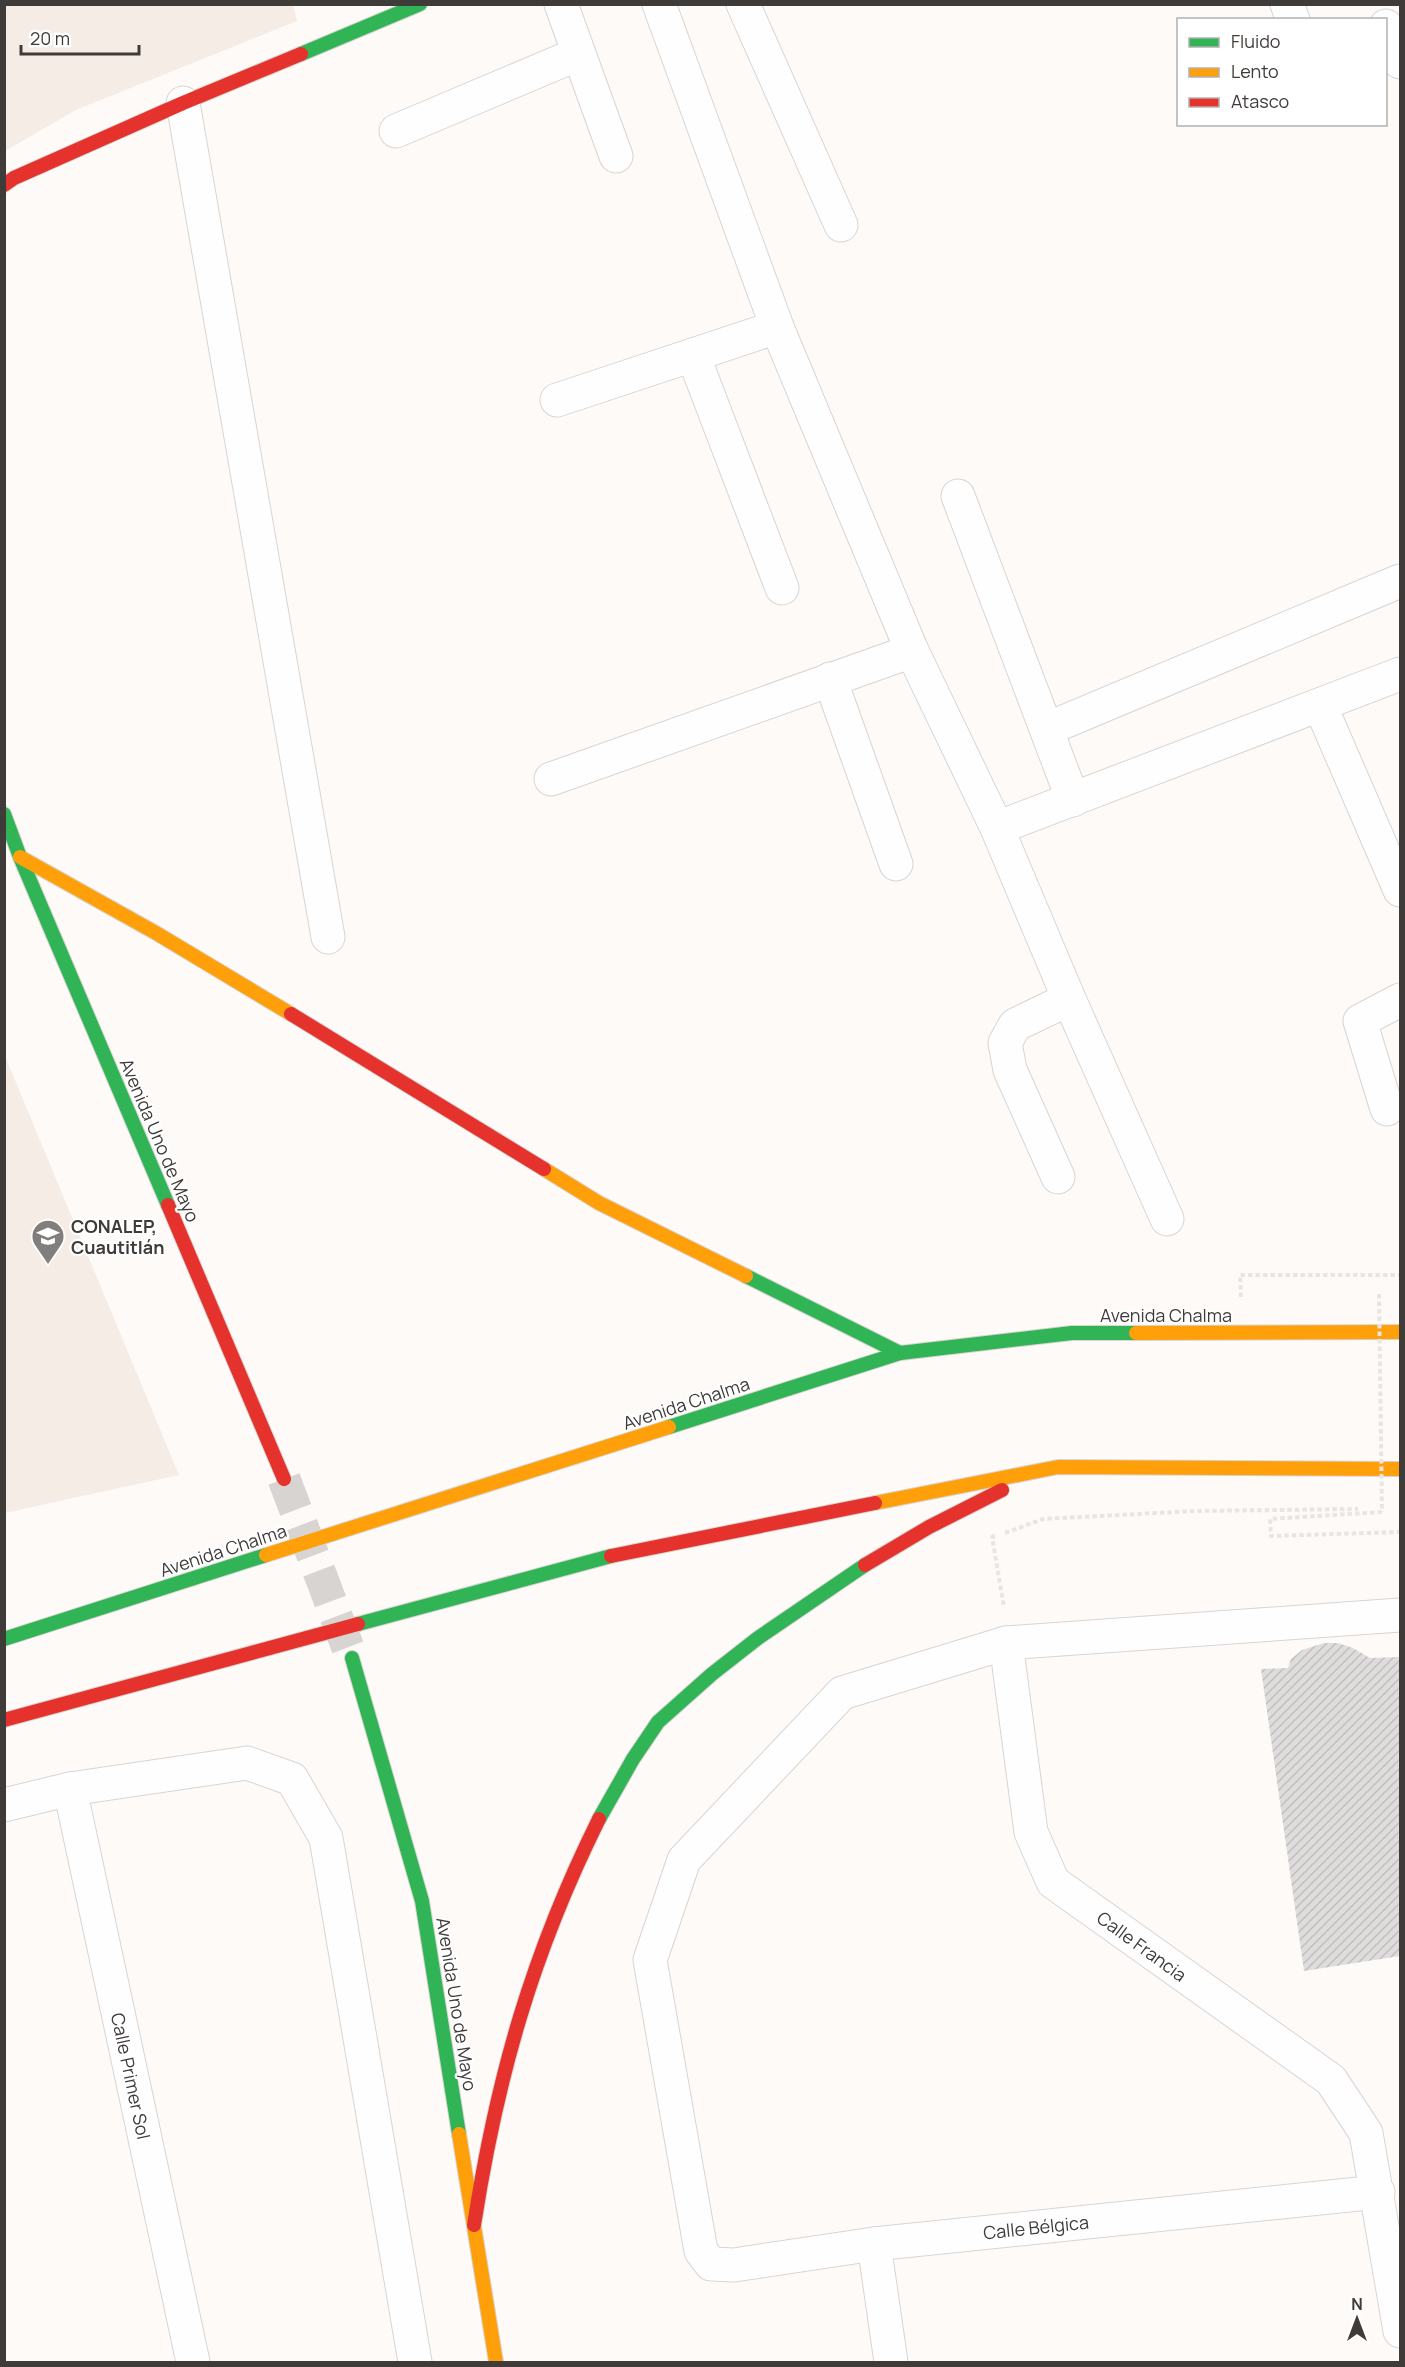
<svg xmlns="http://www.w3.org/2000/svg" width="1405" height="2367" viewBox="0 0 1405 2367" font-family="Manrope,sans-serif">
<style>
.built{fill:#f6ece6}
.building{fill:url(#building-hatch)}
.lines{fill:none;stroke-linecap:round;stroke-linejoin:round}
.secondary-tunnel{stroke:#d7d4d2;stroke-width:33;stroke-dasharray:33 16;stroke-linecap:butt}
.street-casing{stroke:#d8d5d3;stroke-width:35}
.fast-casing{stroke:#d8d5d3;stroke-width:16}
.slow-casing{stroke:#d8d5d3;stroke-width:16}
.jam-casing{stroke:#d8d5d3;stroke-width:16}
.path{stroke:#e7e6e5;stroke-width:4;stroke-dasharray:4.5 3;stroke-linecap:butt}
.street{stroke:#fffefe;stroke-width:33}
.fast{stroke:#30b455;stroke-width:14}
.slow{stroke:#ff9f0a;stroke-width:14}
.jam{stroke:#e5322d;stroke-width:14}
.path-bridge{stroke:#e7e6e5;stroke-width:4;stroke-dasharray:4.5 3;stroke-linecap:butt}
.labels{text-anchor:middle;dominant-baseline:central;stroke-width:4.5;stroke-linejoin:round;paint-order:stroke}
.street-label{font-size:18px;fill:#3f3b39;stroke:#fff}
.poi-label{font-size:18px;font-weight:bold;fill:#3f3b39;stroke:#fff;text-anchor:start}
</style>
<defs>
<pattern id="building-hatch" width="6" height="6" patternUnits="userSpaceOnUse" patternTransform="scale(1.5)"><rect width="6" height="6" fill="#dfdcdc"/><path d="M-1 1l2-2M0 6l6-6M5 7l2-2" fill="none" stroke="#c0bebe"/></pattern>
</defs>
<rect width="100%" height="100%" fill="#fdfaf8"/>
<g class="built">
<path d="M5 4 293 5 297 21 76 110 5 151Z"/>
<path d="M5 1056 179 1475 5 1513H4Z"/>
</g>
<path class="building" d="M1324 1643H1338L1353 1648 1370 1658 1400 1657V1956L1304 1971 1261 1669 1288 1668 1291 1659 1302 1650Z"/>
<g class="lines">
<path class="secondary-tunnel" d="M284 1479 350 1653"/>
<defs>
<g id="street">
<path d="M561 4 616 156"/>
<path d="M659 4 777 327 912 651 997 828 1400 674"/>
<path d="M743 4 841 225"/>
<path d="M1287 4 1293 20"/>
<path d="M1386 26 1400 62"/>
<path d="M183 103 328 937"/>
<path d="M396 131 578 54"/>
<path d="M693 355 782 588"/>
<path d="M557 400 777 327"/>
<path d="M958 496 1073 800"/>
<path d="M830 679 896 864"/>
<path d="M1320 705 1400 890"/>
<path d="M1047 729 1400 581"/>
<path d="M551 779 912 651"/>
<path d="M997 828 1069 999 1167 1219"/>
<path d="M1387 1109 1360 1021 1400 1000"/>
<path d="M1058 1177 1010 1070 1005 1043 1015 1025 1069 999"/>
<path d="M1006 1643 1031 1832 1053 1882 1331 2080 1366 2133 1400 2331"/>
<path d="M70 1789 193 2362"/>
<path d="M4 1805 70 1789 247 1763 292 1779 326 1838 415 2362"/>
<path d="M1378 2192 874 2244 734 2265 711 2264 701 2251 650 1960 684 1860 842 1693 1006 1643 1400 1615"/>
<path d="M874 2244 891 2362"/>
</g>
<g id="fast">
<path d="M301 54 420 4"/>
<path d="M4 814 20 857 168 1205"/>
<path d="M746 1276 900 1353"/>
<path d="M669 1427 900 1353 1072 1333H1136"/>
<path d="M358 1624 611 1556"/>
<path d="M4 1639 266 1555"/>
<path d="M352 1658 422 1901 459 2134"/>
<path d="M599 1819 633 1759 658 1722 712 1674 758 1638 865 1565"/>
</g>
<g id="slow">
<path d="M20 857 156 933 291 1014"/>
<path d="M544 1169 599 1203 746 1276"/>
<path d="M1136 1333 1400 1332"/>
<path d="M875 1503 1058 1467 1400 1469"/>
<path d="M266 1555 669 1427"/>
<path d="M459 2134 496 2362"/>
</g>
<g id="jam">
<path d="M4 185 14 178 183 103 301 54"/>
<path d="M291 1014 544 1169"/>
<path d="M168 1205 284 1479"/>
<path d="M611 1556 875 1503"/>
<path d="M865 1565 929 1527 1002 1490"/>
<path d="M4 1720 358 1624"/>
<path d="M474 2225C497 2077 532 1954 599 1819"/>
</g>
</defs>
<use href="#street" class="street-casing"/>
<use href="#fast" class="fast-casing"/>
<use href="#slow" class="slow-casing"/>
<use href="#jam" class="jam-casing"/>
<g class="path">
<path d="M1241 1297 1240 1275H1400"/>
<path d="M1382 1512 1270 1519 1271 1536 1400 1532"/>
<path d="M1005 1533 1043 1519 1194 1511 1358 1509"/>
<path d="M995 1536 992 1537 1004 1607"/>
</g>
<use href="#street" class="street"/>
<use href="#fast" class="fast"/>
<use href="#slow" class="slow"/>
<use href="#jam" class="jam"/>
<path class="path-bridge" d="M1379 1294 1382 1512"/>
</g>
<defs>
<symbol id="school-pin" viewBox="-11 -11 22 30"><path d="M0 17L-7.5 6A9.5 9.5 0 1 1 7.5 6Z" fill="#827e7c" stroke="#fff"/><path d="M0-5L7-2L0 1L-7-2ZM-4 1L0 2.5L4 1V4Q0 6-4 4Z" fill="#fff"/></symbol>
</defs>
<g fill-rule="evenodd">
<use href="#school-pin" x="29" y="1217" width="38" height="52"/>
</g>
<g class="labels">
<g class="street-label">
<text transform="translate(160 1140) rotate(67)">Avenida Uno de Mayo</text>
<text x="1166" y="1315">Avenida Chalma</text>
<text transform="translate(686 1403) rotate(-18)">Avenida Chalma</text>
<text transform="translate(223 1550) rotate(-18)">Avenida Chalma</text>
<text transform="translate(1142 1946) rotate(36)">Calle Francia</text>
<text transform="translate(457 2004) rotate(81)">Avenida Uno de Mayo</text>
<text transform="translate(131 2076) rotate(78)">Calle Primer Sol</text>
<text transform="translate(1036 2227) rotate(-6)">Calle Bélgica</text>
</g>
<g class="poi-label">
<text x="71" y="1226">CONALEP,<tspan x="71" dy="21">Cuautitlán</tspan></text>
</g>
</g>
<rect width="1405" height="2367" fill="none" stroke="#3f3b39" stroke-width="12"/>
<rect x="1177" y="18" width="210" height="108" fill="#ffffff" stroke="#b2b1b0" stroke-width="1.5"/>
<rect x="1189" y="38" width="30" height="9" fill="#30b455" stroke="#b2b1b0" stroke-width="1.5"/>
<text x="1231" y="48" font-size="18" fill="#3f3b39">Fluido</text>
<rect x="1189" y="68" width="30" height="9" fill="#ff9f0a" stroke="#b2b1b0" stroke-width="1.5"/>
<text x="1231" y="78" font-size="18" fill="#3f3b39">Lento</text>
<rect x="1189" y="98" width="30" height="9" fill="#e5322d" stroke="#b2b1b0" stroke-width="1.5"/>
<text x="1231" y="108" font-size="18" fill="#3f3b39">Atasco</text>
<g transform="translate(1357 2319)" stroke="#ffffff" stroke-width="4.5" paint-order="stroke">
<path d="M0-4.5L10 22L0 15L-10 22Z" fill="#3f3b39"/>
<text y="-9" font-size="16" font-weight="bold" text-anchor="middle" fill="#3f3b39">N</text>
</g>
<path d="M21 45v9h118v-9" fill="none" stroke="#3f3b39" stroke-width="3"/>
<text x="30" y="45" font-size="18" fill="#3f3b39" stroke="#ffffff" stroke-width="4.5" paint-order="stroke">20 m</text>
</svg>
